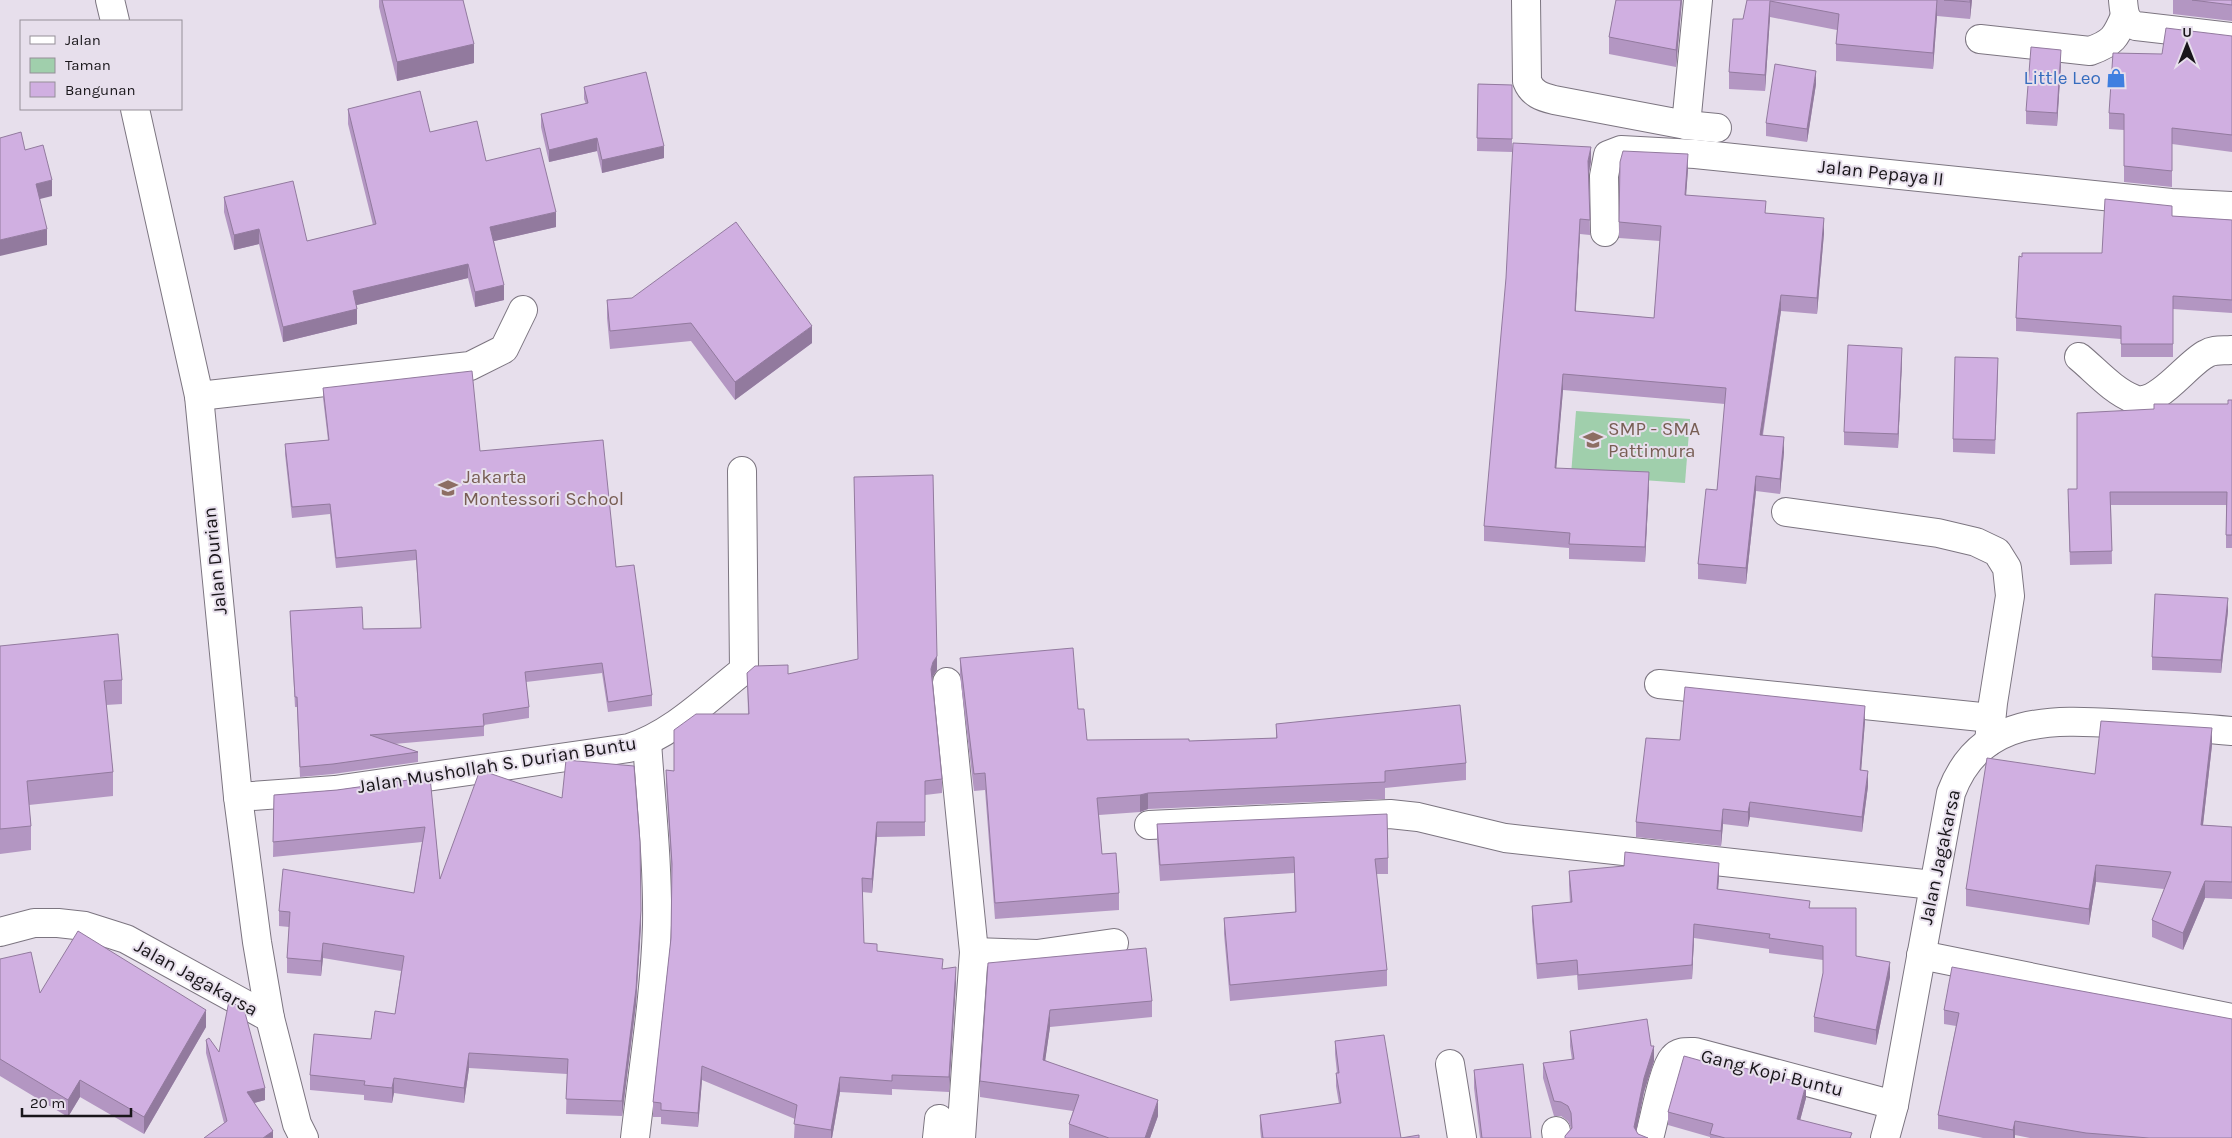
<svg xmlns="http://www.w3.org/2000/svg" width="2232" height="1138" viewBox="0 0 2232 1138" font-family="Karla,sans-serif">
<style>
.green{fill:#a0cfac}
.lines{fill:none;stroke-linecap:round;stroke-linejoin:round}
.minor-casing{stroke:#7c7580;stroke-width:30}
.secondary-casing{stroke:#7c7580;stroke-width:30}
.minor{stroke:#fff;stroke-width:28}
.secondary{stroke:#fff;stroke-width:28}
.wall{fill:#b396c2}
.shaded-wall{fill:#927a9e}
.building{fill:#d0afe1;stroke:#927a9e}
.labels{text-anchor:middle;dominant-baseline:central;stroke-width:4;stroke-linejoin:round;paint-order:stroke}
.shop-label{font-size:19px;fill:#366cbe;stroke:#e7dfec;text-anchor:end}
.street-label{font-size:19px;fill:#19161a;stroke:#e7dfec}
.education-label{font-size:19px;fill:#785e54;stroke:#e7dfec;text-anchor:start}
</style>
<rect width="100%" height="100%" fill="#e7dfec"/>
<path class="green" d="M1576 411 1690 419 1685 483 1571 475Z"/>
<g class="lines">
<defs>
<g id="minor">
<path d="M1526 0 1527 81C1532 94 1542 97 1554 100L1686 125 1698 0"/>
<path d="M2123 0C2124 11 2124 21 2136 26L2232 37"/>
<path d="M1980 39 2090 51C2113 43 2116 37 2125 16"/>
<path d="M1686 125 1717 128"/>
<path d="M1605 232 1604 176 1608 155 1621 150 1695 154 2171 203 2232 206"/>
<path d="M2079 357C2095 370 2113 391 2134 399 2157 408 2186 364 2206 354 2214 349 2223 351 2232 350"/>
<path d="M199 396 470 366 504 349 523 310"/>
<path d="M1786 512 1938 533 1976 542 1997 552 2007 568 2010 596 1993 703 1989 742"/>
<path d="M947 682 974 952 961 1138"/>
<path d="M1659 684 1991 718"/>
<path d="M238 797 335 790 629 748C673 734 708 698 744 670L742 471"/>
<path d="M1149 825 1390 814 1418 817 1505 838 1933 885"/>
<path d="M974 952 1037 954 1114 943"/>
<path d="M1921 955 2232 1018"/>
<path d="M1450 1064 1462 1138"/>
<path d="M1556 1131 1557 1138"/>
<path d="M635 1138C643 1068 655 996 657 925 658 864 651 803 647 742"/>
<path d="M937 1138 939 1119"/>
<path d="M1649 1138C1654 1122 1663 1069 1673 1058 1679 1051 1686 1052 1695 1052L1894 1105"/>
</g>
<g id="secondary">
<path d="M110 0 115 21"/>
<path d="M135 109 199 396 238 797 257 942 270 1018"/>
<path d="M0 932 34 923H58L85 926 126 939 270 1018 297 1124 304 1138"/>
<path d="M1885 1138 1894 1105 1951 793C1981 712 2059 720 2129 724 2164 726 2198 728 2232 731"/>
</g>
</defs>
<use href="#minor" class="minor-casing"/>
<use href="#secondary" class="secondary-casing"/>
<use href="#minor" class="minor"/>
<use href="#secondary" class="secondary"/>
</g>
<g class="wall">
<path d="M379 0H463L474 63 397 81 379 7Z"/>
<path d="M1616 0H1682L1676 67 1609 54V37Z"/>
<path d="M1747 0H1972L1970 19 1937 16 1933 69 1836 61V44L1837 30 1770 17 1765 91 1729 89V72L1743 19Z"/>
<path d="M2173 0H2232V21L2173 14Z"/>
<path d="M2232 36V152L2172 144V187L2124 182V130L2109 129V113L2162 54Z"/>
<path d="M2061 64 2057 126 2026 124V111Z"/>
<path d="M1478 84 1512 85V152L1477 151Z"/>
<path d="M1816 84 1807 142 1766 136V123Z"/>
<path d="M584 87 664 158 602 173 597 151 549 162 541 127V114L586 104 584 99Z"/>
<path d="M348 109 430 132 486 161 556 227 494 241 504 300 475 307 468 278 356 305 357 324 283 342 259 244 234 250 224 212V197L307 241 373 225 348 124Z"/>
<path d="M1591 162 1589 174 1590 235 1580 234 1575 311 1654 318 1660 241 1619 238 1620 162 1688 169 1686 195 1766 213 1824 233 1817 314 1781 311 1763 435 1784 452 1780 494 1756 491 1746 584 1698 579V564L1717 490 1725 404 1563 390 1556 468 1649 487 1645 562 1569 559V548L1484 541V526Z"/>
<path d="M2172 216 2232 220V313L2173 309V357H2121V339L2016 331V318L2102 253Z"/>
<path d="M607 300 812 343 735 400 691 341 610 349 607 318Z"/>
<path d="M1902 361 1898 448 1844 445V432Z"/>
<path d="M1998 372 1995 454 1953 452V439Z"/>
<path d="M323 388 480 451 616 567 652 695V706L608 712 602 673 526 682 529 707V718L484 725V736L394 744 418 752V762L333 774 300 777 297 707H295L290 611 363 629 421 628 416 560 336 568 330 514 292 518 285 454V444L328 440 323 398Z"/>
<path d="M2232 400V548H2226V505H2111L2112 564 2070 565 2068 502 2077 489 2154 409 2228 404Z"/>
<path d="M2228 611 2221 673 2152 670V657Z"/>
<path d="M0 646 122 680V704L106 705 113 772V796L29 805 31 826V850L0 854Z"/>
<path d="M960 658 1078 709 1087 740 1189 741 1276 738V724L1466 763V780L1385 788V799L1148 809 1140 812 1099 815 1102 854 1119 893V910L995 919 985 790 974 791 960 675Z"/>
<path d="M937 670 933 676 932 678 942 779V793L925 795V836L877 837 872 893 862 892 864 943 877 951 943 969 956 982 949 1092 892 1089V1095L840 1092 832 1138H794L795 1119 702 1080 698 1127 661 1124V1117H653V1102L671 938 672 877 666 784V770L674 771 748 714 747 673 788 674Z"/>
<path d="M1865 721 1861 770 1868 786 1862 832 1750 817 1748 827 1723 824 1721 846 1636 837V822Z"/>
<path d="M2212 745 2203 825 2232 827V899L2205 898 2183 950 2152 937V920L2164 889 2096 882 2089 925 1966 906V889L2095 774Z"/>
<path d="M430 777 440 879 641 925 636 1004 622 1116 566 1114 567 1074 469 1068 464 1103 394 1093 392 1103 364 1100V1095L310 1090V1075L371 1039 395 1014 401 971 323 958 321 976 287 973V958L289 927 279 926V911L414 893 422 842 273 857 274 795 337 790Z"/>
<path d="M1157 824 1388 858V874H1376L1387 970V986L1230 1001 1224 934V918L1295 912 1294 873 1160 881 1157 840Z"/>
<path d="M1569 871 1719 877 1718 889 1810 908 1856 956 1890 977 1876 1045 1814 1032V1017L1823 973V960L1769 953V949L1694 938 1692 979 1578 990 1577 975 1537 979 1532 921V906L1570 903 1569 885Z"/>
<path d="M0 959 40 993 206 1027 144 1134 80 1097 68 1117 0 1076Z"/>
<path d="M988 963 1152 1001V1017L1050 1027 1045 1060 1158 1116 1150 1138H1069V1124L1073 1111 980 1097V1081Z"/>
<path d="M1944 1010 2232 1019V1138H2030L2015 1135V1138H1983L1938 1129V1115L1956 1026 1944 1024Z"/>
<path d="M1570 1031 1654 1061 1644 1092 1636 1131 1638 1134 1648 1138H1565V1136L1571 1128 1568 1121 1561 1116H1554L1543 1078V1063L1572 1060 1570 1046Z"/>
<path d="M206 1040 265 1100 254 1103 273 1138 224 1123 206 1053Z"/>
<path d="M1335 1041 1401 1138H1419H1261L1260 1128V1115L1339 1104 1336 1086V1073H1337L1335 1054Z"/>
<path d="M1474 1070 1531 1138H1480L1474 1088Z"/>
<path d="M1806 1098 1800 1120 1852 1138H1710V1137L1668 1125V1112Z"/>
</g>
<g class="shaded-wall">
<path d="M1681 0H1682L1676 67V50Z"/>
<path d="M1937 0V16L1933 69V53Z"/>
<path d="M1970 0H1972L1970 19Z"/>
<path d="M1770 1V17L1765 91V75Z"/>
<path d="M474 44V63L397 81V62Z"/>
<path d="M2061 50V64L2057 126V113Z"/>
<path d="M1816 71V84L1807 142V129Z"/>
<path d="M597 138V151L549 162V150Z"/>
<path d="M664 146V158L602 173V160Z"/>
<path d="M1591 147V162L1588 176V161Z"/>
<path d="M1688 154V169L1685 210V195Z"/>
<path d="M52 180V196L36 200V184Z"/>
<path d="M556 212V227L490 242V227Z"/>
<path d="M1824 218V233L1817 314V298Z"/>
<path d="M1580 219V234L1575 326V311Z"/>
<path d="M47 229V245L0 256V240Z"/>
<path d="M259 229V244L234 250V235Z"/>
<path d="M468 264V278L353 306V291Z"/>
<path d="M504 285V300L475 307V292Z"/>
<path d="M1781 295V311L1760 450V435Z"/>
<path d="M357 309V324L283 342V327Z"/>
<path d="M812 326V343L735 400V382Z"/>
<path d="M1902 348V361L1898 448V434Z"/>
<path d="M1563 374V390L1555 483V468Z"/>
<path d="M1784 437V452L1780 494V479Z"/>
<path d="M1649 472V487L1645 562V547Z"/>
<path d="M1756 476V491L1746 584V568Z"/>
<path d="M2228 598V611L2221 673V660Z"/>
<path d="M937 656V670L933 676 931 684V669L933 662Z"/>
<path d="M1865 706V721L1860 785V770Z"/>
<path d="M2212 728V745L2201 842V825Z"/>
<path d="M1868 771V786L1862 832V817Z"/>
<path d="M1148 793V809L1140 812V795Z"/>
<path d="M1750 802V817L1748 827V812Z"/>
<path d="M1723 809V824L1721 846V831Z"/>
<path d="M877 822V837L872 893V879Z"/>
<path d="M1719 863V877L1717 903V889Z"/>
<path d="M2096 865V882L2089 925V909Z"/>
<path d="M2205 881V898L2183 950V933Z"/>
<path d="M641 910V925L636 1004 622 1116V1101Z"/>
<path d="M1694 924V938L1692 979V965Z"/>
<path d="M323 943V958L321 976V961Z"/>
<path d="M1890 962V977L1876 1045V1030Z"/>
<path d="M956 967V982L949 1092V1077Z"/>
<path d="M206 1010V1027L144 1134V1117Z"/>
<path d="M1050 1010V1027L1043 1076V1060Z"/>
<path d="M1654 1046V1061L1644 1092 1635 1138 1634 1127 1644 1078Z"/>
<path d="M469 1053V1068L464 1103V1088Z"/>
<path d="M702 1066V1080L698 1127V1113Z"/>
<path d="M840 1077V1092L832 1138H831V1130Z"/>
<path d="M394 1078V1093L392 1103V1088Z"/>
<path d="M80 1080V1097L68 1117V1100Z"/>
<path d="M1806 1084V1098L1797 1132V1119Z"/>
<path d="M265 1088V1100L247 1105V1092Z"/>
<path d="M1158 1100V1116L1150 1138H1145Z"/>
<path d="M2015 1121V1138H2013V1130Z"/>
<path d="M273 1131V1138H263Z"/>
</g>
<g class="building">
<path d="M382 0H463L474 44 397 62Z"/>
<path d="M1616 0H1681L1676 50 1609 37Z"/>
<path d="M1747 0H1937L1933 53 1836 44 1839 14 1770 1 1765 75 1729 72 1733 19H1743Z"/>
<path d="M1944 0H1970V2Z"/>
<path d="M2192 0H2232V5Z"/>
<path d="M2166 28 2232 36V135L2172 128V171L2124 166V114L2109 113 2113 53 2162 54Z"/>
<path d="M2031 47 2061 50 2057 113 2026 111Z"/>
<path d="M1775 64 1816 71 1807 129 1766 123Z"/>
<path d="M646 72 664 146 602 160 597 138 549 150 541 114 588 103 584 87Z"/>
<path d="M1478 84 1512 85V139L1477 138Z"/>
<path d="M420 91 430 132 477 121 486 161 540 148 556 212 490 227 504 285 475 292 468 264 353 291 357 309 283 327 259 229 234 235 224 197 293 181 307 241 376 224 348 109Z"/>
<path d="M21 132 25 150 43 145 52 180 36 184 47 229 0 240V138Z"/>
<path d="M1513 143 1591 147 1588 161 1590 220 1580 219 1575 311 1654 318 1661 226 1619 222 1620 162 1623 151 1688 154 1685 195 1766 201 1765 213 1824 218 1817 298 1781 295 1760 435 1784 437 1780 479 1756 476 1746 568 1698 564 1706 489 1717 490 1726 388 1563 374 1555 468 1649 472 1645 547 1569 544 1570 533 1484 526 1506 278Z"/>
<path d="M2105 199 2172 206V216L2232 220V300L2173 296V344H2121V326L2016 318 2019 256 2022 257V253H2102Z"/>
<path d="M736 222 812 326 735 382 691 323 610 331 607 300 632 298Z"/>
<path d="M1848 345 1902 348 1898 434 1844 432Z"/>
<path d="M1955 357 1998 358 1995 440 1953 439Z"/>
<path d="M472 371 480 451 603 440 616 567 634 565 652 695 608 702 602 663 525 672 529 707 483 714 484 726 370 735 418 752 333 764 300 767 297 697H295L290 611 362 607 363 629 421 628 416 550 336 558 330 504 292 507 285 444 329 440 323 388Z"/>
<path d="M2228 400H2232V535H2226L2227 492H2110L2112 551 2070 552 2068 489H2077V413L2154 409V404H2228Z"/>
<path d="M933 475 937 656 933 662 931 669 942 779 925 781V822H877L872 879 862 878 864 943 877 944V951L943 959 942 969 956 967 949 1077 892 1075V1081L840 1077 831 1130 794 1124 797 1105 702 1066 698 1113 661 1110V1103L653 1102 671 938 672 864 666 770 674 771V730L696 714H749L747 673 755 666 788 665V674L858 659 854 477Z"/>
<path d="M2155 594 2228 598 2221 660 2152 657Z"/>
<path d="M118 634 122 680 104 681 113 772 27 781 31 826 0 829V646Z"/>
<path d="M1073 648 1078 709H1084L1087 740 1189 739V741L1277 738 1276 724 1460 705 1466 763 1385 771V782L1148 793 1140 795 1097 798 1102 854 1116 853 1119 893 995 903 985 773 974 774 960 658Z"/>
<path d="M1685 687 1865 706 1860 770 1868 771 1862 817 1750 802 1748 812 1723 809 1721 831 1636 822 1646 738 1680 740Z"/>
<path d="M2101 721 2212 728 2201 825 2232 827V882L2205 881 2183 933 2152 920 2171 872 2096 865 2089 909 1966 889 1987 758 2095 774Z"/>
<path d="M566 760 634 766 640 842 641 910 636 989 622 1101 566 1099 568 1059 469 1053 464 1088 394 1078 392 1088 364 1085 365 1081 310 1075 314 1034 371 1039 375 1011 395 1014 404 956 323 943 321 961 287 958 290 912 279 911 283 869 414 893 425 827 273 842 274 795 337 790 430 777 440 879 480 770 562 798Z"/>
<path d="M1387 814 1388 858 1375 859 1387 970 1230 985 1224 918 1296 912 1294 857 1160 865 1157 824Z"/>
<path d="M1625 852 1719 863 1717 889 1810 901 1809 908H1856V956L1890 962 1876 1030 1814 1017 1823 973V946L1769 938 1770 934 1694 924 1692 965 1578 975 1577 960 1537 964 1532 906 1572 902 1569 871 1624 866Z"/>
<path d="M78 931 206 1010 144 1117 80 1080 68 1100 0 1059V959L31 952 40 993Z"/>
<path d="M1146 948 1152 1001 1050 1010 1043 1060 1158 1100 1145 1138H1109L1069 1124 1079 1095 980 1081 988 963Z"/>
<path d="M1952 967 2232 1019V1138H2149L2086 1133 2015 1121 2013 1130 1938 1115 1959 1013 1944 1010Z"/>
<path d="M229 1001 244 1009 265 1088 247 1092 273 1131 263 1138H204L227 1121 206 1040 209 1038 219 1052Z"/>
<path d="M1647 1019 1651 1046H1654L1644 1078 1634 1127 1638 1134 1648 1138H1565V1136L1572 1128 1571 1113 1568 1106 1561 1102 1554 1101 1543 1063 1574 1059 1570 1031Z"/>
<path d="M1384 1035 1401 1138 1419 1135V1138H1263L1260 1115 1341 1103 1336 1073H1339L1335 1041Z"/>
<path d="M1684 1056 1720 1066 1721 1062 1806 1084 1797 1119 1852 1133 1850 1138H1725L1710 1134 1713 1124 1668 1112Z"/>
<path d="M1523 1064 1531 1138H1482L1474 1070Z"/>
</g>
<defs>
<symbol id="shop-bare" viewBox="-9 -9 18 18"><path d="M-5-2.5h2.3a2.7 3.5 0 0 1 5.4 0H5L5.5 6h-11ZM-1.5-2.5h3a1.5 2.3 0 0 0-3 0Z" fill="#3f7fe0" stroke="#e7dfec" stroke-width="2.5" paint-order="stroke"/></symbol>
<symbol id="school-bare" viewBox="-9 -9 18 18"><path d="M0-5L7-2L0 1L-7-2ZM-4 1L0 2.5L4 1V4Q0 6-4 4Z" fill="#8d6e63" stroke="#e7dfec" stroke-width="2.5" paint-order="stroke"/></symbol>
</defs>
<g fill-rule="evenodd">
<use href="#shop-bare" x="2102" y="64" width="28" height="28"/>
<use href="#school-bare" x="1579" y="426" width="28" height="28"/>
<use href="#school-bare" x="434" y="474" width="28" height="28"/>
</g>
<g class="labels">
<g class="shop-label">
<text x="2101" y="78">Little Leo</text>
</g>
<g class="street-label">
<text transform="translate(1881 173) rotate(6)">Jalan Pepaya II</text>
<text transform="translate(215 561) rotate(-96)">Jalan Durian</text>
<text transform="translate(497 765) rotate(-9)">Jalan Mushollah S. Durian Buntu</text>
<text transform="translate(1940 857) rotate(-78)">Jalan Jagakarsa</text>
<text transform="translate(196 978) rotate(29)">Jalan Jagakarsa</text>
<text transform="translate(1772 1073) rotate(14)">Gang Kopi Buntu</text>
</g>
<g class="education-label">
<text x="1608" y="429">SMP - SMA<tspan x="1608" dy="22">Pattimura</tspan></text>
<text x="463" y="477">Jakarta<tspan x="463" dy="22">Montessori School</tspan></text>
</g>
</g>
<rect x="20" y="20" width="162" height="90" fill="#e7dfec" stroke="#958f98"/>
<rect x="30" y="36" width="25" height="8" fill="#ffffff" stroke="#958f98"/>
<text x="65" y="45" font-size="15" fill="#19161a">Jalan</text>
<rect x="30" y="58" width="25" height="15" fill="#a0cfac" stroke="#958f98"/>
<text x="65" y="70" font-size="15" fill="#19161a">Taman</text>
<rect x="30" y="82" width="25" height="15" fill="#d0afe1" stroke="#958f98"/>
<text x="65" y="95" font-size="15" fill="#19161a">Bangunan</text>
<g transform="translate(2187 45)" stroke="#e7dfec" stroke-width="4" paint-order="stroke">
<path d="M0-4L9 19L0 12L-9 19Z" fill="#19161a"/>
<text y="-8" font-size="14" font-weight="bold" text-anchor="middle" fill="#19161a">U</text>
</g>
<path d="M22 1108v8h109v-8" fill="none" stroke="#19161a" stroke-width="2.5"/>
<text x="30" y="1108" font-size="15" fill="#19161a" stroke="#e7dfec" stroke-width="4" paint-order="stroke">20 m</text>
</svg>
